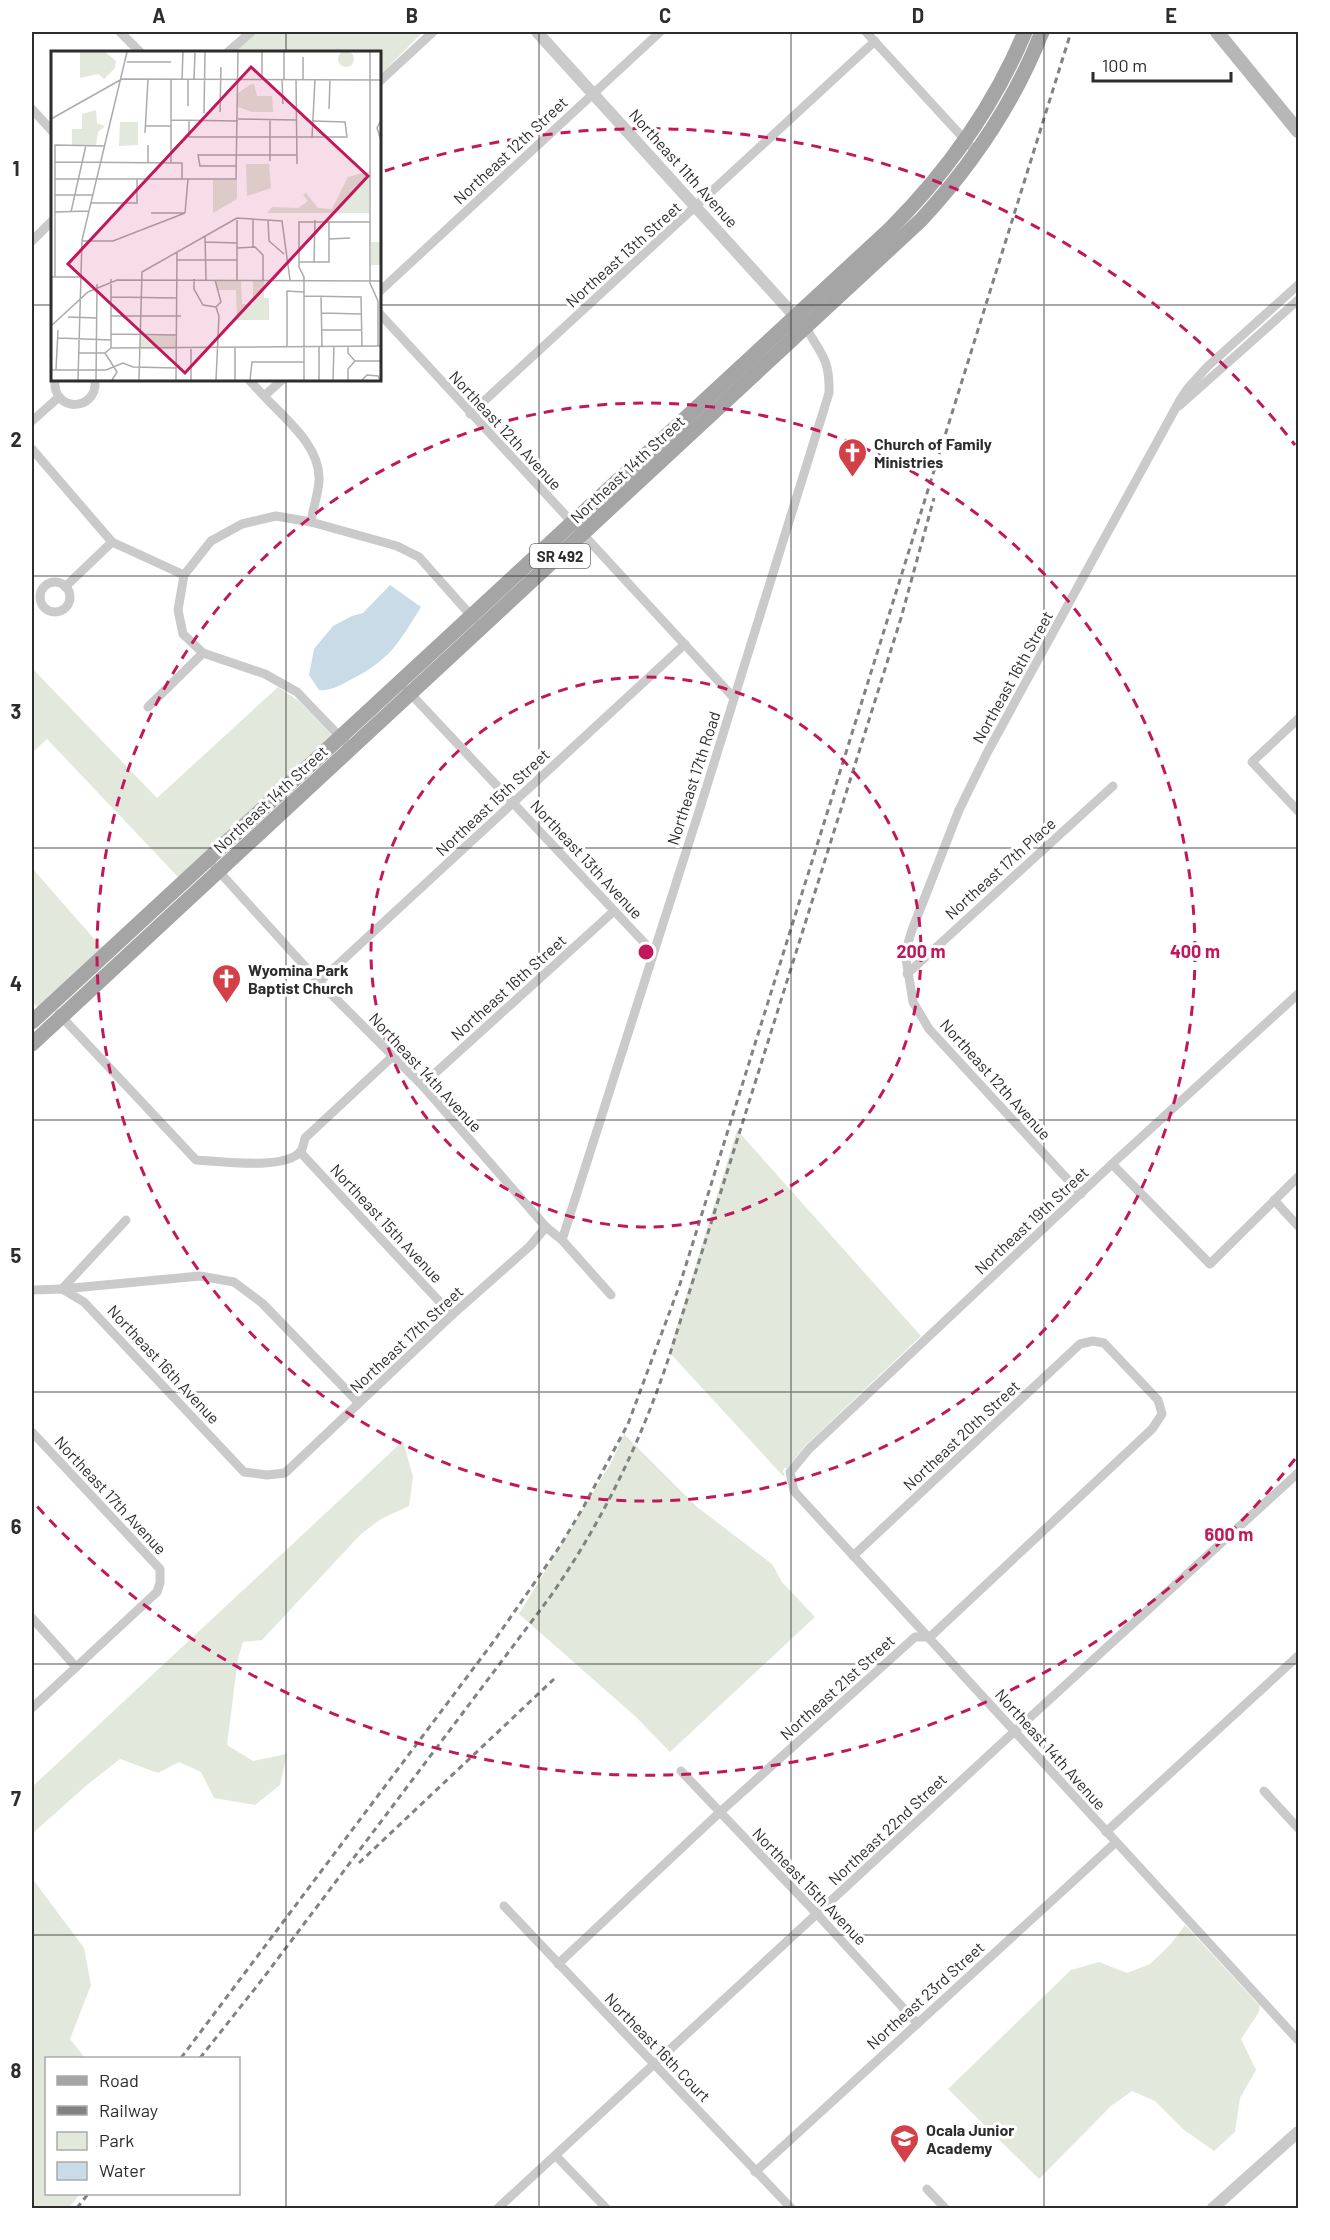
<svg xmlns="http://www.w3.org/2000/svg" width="1330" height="2240" viewBox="0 0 1330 2240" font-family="Barlow,sans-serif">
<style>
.green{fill:#e2e9dc}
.water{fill:#c9dbe7}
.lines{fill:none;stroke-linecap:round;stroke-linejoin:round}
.minor{stroke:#cacaca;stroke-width:9}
.tertiary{stroke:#cacaca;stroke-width:12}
.secondary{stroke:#b7b7b7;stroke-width:14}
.primary{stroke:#a5a5a5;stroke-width:15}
.rail{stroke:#828282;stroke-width:3;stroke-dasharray:6 4.5;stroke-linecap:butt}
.grid{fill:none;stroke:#2d2d2d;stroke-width:1.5;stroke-opacity:0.55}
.ring{fill:none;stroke:#c2185b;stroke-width:3;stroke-dasharray:10 8}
.labels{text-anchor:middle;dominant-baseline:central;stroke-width:6;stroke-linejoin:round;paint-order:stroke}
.shield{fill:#fff;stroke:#6c6c6c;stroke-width:1.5}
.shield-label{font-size:15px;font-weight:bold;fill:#2d2d2d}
.street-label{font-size:16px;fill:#2d2d2d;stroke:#fff}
.poi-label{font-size:16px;font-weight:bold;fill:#2d2d2d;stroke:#fff;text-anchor:start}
.inset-road{fill:none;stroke:#ababab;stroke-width:1.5}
.view{fill:#c2185b;fill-opacity:0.15;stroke:#c2185b;stroke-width:3}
.inset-edge{fill:none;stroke:#2d2d2d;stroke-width:3}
.centre{fill:#c2185b;stroke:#fff;stroke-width:3}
.ring-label{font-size:18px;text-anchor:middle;font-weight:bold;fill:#c2185b;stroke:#fff;stroke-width:6;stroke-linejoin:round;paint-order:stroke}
.neatline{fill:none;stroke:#2d2d2d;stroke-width:2}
.grid-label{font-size:20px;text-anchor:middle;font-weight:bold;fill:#2d2d2d}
</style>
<rect width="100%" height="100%" fill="#fff"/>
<g class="green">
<path d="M251 32H423L380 75V52H228Z"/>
<path d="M32 668 157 798 278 687 299 701 333 736 179 878 47 739 32 753Z"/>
<path d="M32 868 103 949 38 1008 32 1002Z"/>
<path d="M737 1130 921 1336 805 1446 787 1468H784L783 1472 785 1475 783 1476 669 1352Z"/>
<path d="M624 1434 697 1507 772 1564 782 1582 815 1617 670 1752 636 1717 519 1614 611 1463Z"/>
<path d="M403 1441 413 1477 409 1506 381 1519 361 1534 262 1640 243 1642 238 1658 227 1745 253 1761 287 1754 280 1785 255 1805 214 1798 201 1772 179 1762 158 1773 120 1759 87 1785 33 1833 32 1878 84 1948 91 1985 70 2039 85 2058H46V2194H80L69 2208H32V1787Z"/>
<path d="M1185 1925 1260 2006 1259 2012 1241 2039 1256 2070 1240 2098 1235 2132 1214 2151 1183 2129 1155 2101 1132 2091 1111 2106 1039 2179 948 2089 1071 1970 1099 1962 1127 1973 1150 1964 1171 1944Z"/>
</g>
<path class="water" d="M390 585 421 607C398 644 390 660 350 680 339 686 331 691 319 690L309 675 314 649 333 626 352 616 363 613Z"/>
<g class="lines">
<g class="minor">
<path d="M120 32 140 52"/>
<path d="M866 32 977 153"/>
<path d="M228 52 251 32"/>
<path d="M380 81 433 32"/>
<path d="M32 109 52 131"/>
<path d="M32 241 52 221"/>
<path d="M380 291 660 32"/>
<path d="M380 314 734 698"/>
<path d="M55 380C52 413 98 412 95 380"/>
<path d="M249 380 264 396 282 380"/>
<path d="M264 396C285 419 321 446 319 481 318 494 313 509 311 522"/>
<path d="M1179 406 1298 300"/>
<path d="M470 414 875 41"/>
<path d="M32 421 59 397"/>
<path d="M32 449 112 542 184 575 178 610 183 634 203 653 265 674 297 692 351 748"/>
<path d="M184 575 211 541 242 524 276 516 311 522 397 546 419 557 474 619"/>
<circle cx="55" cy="597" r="15"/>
<path d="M65 587 112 542"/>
<path d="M407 690 653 952"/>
<path d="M148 707 203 653"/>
<path d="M1298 719 1252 762 1298 811"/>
<path d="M215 867 319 982 422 1085 546 1227"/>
<path d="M907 974 1113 786"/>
<path d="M319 982 685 644"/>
<path d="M1298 994 1112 1164 809 1449 790 1472 794 1491 1298 2040"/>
<path d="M59 1014 196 1160C218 1161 285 1171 301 1151 303 1148 304 1142 305 1138L393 1056"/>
<path d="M422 1085 614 911"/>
<path d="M300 1152 452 1315"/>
<path d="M1112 1164 1210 1264 1298 1177"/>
<path d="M1081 1194 929 1029 913 1002 905 953 912 930 959 810 987 753 1180 400 1188 388 1208 366 1298 285"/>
<path d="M1274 1200 1298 1226"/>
<path d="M562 1240 700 808 829 393C830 360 822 355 806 328"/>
<path d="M62 1289 200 1276 234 1282 262 1303 359 1403"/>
<path d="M62 1289 126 1220"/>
<path d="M32 1290 62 1289 84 1302 244 1472 267 1475 285 1473 452 1315 530 1246 546 1227 562 1240 611 1295"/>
<path d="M32 1432 160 1569V1583L157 1592 32 1708"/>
<path d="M32 1618 76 1667"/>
<path d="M681 1771 817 1914 917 2023"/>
<path d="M1264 1791 1298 1828"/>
<path d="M1106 1832 1298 1656"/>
<path d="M504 1906 791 2208"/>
<path d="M558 1964 719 1813 915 1637H930L1152 1429 1162 1414 1158 1400 1104 1343 1093 1341 1080 1344 853 1556"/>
<path d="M556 2156 606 2208"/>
<path d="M755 2172 1115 1843"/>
<path d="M927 2189 945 2208"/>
<path d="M498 2208 1015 1731 1298 1473"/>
</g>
<g class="tertiary">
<path d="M537 32 800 322"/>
<path d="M1213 2208 1298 2132"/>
</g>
<path class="secondary" d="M1217 32 1298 131"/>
<g class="primary">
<path d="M32 1022 890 229C948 171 993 108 1025 32"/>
<path d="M32 1044 921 220C973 164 1014 103 1042 32"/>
</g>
<g class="rail">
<path d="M359 1863 554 1679"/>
<path d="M181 2058 494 1641 560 1546 584 1506 628 1424 680 1284 1071 32"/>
<path d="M200 2058 261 1981 550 1597C602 1522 640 1444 669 1357L901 618 934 498"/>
<path d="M77 2208 88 2194"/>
</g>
</g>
<path class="grid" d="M286 32V52M539 32V2208M791 32V2208M1044 32V2208M32 305H52M380 305H1298M286 380V2208M32 576H1298M32 848H1298M32 1120H1298M32 1392H1298M32 1664H1298M32 1935H1298"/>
<g class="ring">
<circle cx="646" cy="952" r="275"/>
<circle cx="646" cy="952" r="549"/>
<path d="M1295 1459A824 824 0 0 1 34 1503M385 171A824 824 0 0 1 1295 445"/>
</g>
<defs>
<symbol id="church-pin" viewBox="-11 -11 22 30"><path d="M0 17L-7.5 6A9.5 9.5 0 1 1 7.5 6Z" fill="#d34047" stroke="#fff"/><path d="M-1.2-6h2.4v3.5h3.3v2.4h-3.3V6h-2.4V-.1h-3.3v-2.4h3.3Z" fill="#fff"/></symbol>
<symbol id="school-pin" viewBox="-11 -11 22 30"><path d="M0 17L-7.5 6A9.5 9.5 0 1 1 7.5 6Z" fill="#d34047" stroke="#fff"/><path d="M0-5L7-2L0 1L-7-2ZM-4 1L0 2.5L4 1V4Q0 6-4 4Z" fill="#fff"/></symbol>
</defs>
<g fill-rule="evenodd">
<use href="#church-pin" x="836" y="436" width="33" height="45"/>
<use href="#church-pin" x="210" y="962" width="33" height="45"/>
<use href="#school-pin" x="888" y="2122" width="33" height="45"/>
</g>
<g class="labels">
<rect class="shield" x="530" y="544" width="60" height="24" rx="4.5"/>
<g class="shield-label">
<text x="560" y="556">SR 492</text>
</g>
<g class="street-label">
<text transform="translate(510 150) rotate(-43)">Northeast 12th Street</text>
<text transform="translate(684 168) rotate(48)">Northeast 11th Avenue</text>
<text transform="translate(623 254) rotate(-42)">Northeast 13th Street</text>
<text transform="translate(506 430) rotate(47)">Northeast 12th Avenue</text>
<text transform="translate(627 469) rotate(-43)">Northeast 14th Street</text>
<text transform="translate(1012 677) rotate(-61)">Northeast 16th Street</text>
<text transform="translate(693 778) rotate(-72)">Northeast 17th Road</text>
<text transform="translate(270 799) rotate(-43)">Northeast 14th Street</text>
<text transform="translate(492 802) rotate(-43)">Northeast 15th Street</text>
<text transform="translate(587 859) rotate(47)">Northeast 13th Avenue</text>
<text transform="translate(1000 868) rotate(-42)">Northeast 17th Place</text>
<text transform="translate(508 987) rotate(-42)">Northeast 16th Street</text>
<text transform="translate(426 1072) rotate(47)">Northeast 14th Avenue</text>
<text transform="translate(996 1079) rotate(48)">Northeast 12th Avenue</text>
<text transform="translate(1031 1220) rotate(-43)">Northeast 19th Street</text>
<text transform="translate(387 1223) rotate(47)">Northeast 15th Avenue</text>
<text transform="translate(406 1339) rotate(-43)">Northeast 17th Street</text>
<text transform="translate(164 1364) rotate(47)">Northeast 16th Avenue</text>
<text transform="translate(961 1435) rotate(-43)">Northeast 20th Street</text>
<text transform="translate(111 1495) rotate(47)">Northeast 17th Avenue</text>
<text transform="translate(837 1687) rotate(-42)">Northeast 21st Street</text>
<text transform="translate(1051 1749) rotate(48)">Northeast 14th Avenue</text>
<text transform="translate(887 1829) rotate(-43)">Northeast 22nd Street</text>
<text transform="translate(810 1886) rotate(46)">Northeast 15th Avenue</text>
<text transform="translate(925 1995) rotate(-42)">Northeast 23rd Street</text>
<text transform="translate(658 2047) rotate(46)">Northeast 16th Court</text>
</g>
<g class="poi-label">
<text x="874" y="443">Church of Family<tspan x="874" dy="18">Ministries</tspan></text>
<text x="248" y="969">Wyomina Park<tspan x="248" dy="18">Baptist Church</tspan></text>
<text x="926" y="2129">Ocala Junior<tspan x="926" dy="18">Academy</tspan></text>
</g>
</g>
<g transform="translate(51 51)">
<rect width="330" height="330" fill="#fff"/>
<path d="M287 8a8 8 0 1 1 16 0a8 8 0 1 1-16 0ZM29 1H54L65 10 64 17 53 28 47 23 29 27ZM200 33H203L206 45H221L222 61H201L187 56V42ZM45 59 46 72 54 75 47 81 45 94H21V78H31V63ZM69 71H87V94L68 95ZM195 113H218L220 137 196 145ZM319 120 318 162H216L221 156 247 157 257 150 252 144 255 142 267 157 281 158 297 126ZM186 128V148L162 162V129ZM320 191H330V227L329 214H320ZM165 230H190L191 253H202V230H213V247H218V269H186L185 239H166ZM124 284 126 298H89V285Z" fill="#e2e9dc"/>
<path class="inset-road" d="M319 1V232L327 250V295M252 6V29M76 11H120H85M71 28 330 29M131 28 132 1M143 28 144 2M211 28V1M231 28 232 53M233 28V1M245 28 246 113M137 55V28M278 58 279 29M169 61 170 16M153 62 154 1M0 68 71 28M187 68 245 69M120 69 187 70M219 69V110M330 69 326 77 330 89M138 70V86H296L294 71 261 70M94 75H120M94 82 97 28M261 87 264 28M97 94V112M4 111 131 112V128M120 112V28M186 115H149L147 104H246M4 128H185L187 1M4 144H42M40 152H86V128M4 161 38 160M20 161 35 94M100 162H134M134 162 137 128M186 167 231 170 239 229M217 169 218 190 233 203M154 185 155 229M278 188 299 187M31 190H62L134 162M154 191 186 192M202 196V169M186 197 204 196 212 204V229M126 209H186M248 211H278V170M263 211 264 169M0 226H29M4 226V94L54 95M143 228V238L152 254 165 256M164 229 170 251 165 256 168 265 165 329M186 229V169M253 245 310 246 311 295M270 245 271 295M60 246 126 247M271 262 311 263M60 265H130M17 266 46 267M0 275 37 241 66 229 330 230M270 279H311M60 283 126 284M7 287 60 289M236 295V240L253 241M60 297 330 295M184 297V329M140 298V329M28 302H54M54 302 60 297V228M54 302 66 321 61 329M304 310H330M0 319H55L72 312 82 316 126 317M5 319 7 279M27 329 31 189 76 1M45 329 46 233M88 329 91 221 186 167M125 329 126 201M199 329 201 311H253M253 329V226L248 216V171H319M268 329V295M282 329 283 295M297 329V318L304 310 297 302V295M311 329 316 324 327 325 329 329"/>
<path class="view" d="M200 16 317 125 134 322 17 213Z"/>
<rect width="330" height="330" class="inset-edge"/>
</g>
<circle cx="646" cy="952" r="9" class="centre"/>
<g class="ring-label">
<text x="921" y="958">200 m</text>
<text x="1195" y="958">400 m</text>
<text x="1229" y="1541">600 m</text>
</g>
<rect width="1330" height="2240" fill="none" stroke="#ffffff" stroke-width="66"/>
<rect x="45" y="2057" width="195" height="138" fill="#ffffff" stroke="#ababab" stroke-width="1.5"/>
<rect x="57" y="2076" width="30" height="9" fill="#a5a5a5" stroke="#ababab" stroke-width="1.5"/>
<text x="99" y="2087" font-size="18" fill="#2d2d2d">Road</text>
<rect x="57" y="2106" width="30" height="9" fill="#828282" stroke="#ababab" stroke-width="1.5"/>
<text x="99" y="2117" font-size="18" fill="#2d2d2d">Railway</text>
<rect x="57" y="2132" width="30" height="18" fill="#e2e9dc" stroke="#ababab" stroke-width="1.5"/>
<text x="99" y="2147" font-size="18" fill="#2d2d2d">Park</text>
<rect x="57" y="2162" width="30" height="18" fill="#c9dbe7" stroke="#ababab" stroke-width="1.5"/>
<text x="99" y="2177" font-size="18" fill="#2d2d2d">Water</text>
<path d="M1093 72v9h138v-9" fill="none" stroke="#2d2d2d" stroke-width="3"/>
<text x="1102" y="72" font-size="18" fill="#2d2d2d" stroke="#ffffff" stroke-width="4.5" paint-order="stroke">100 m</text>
<rect x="33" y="33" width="1264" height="2174" class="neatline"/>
<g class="grid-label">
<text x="159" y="23">A</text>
<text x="412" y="23">B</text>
<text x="665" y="23">C</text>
<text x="918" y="23">D</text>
<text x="1171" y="23">E</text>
<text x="16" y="176">1</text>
<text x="16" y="447">2</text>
<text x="16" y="719">3</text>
<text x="16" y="991">4</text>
<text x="16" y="1263">5</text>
<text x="16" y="1534">6</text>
<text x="16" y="1806">7</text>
<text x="16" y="2078">8</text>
</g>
</svg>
